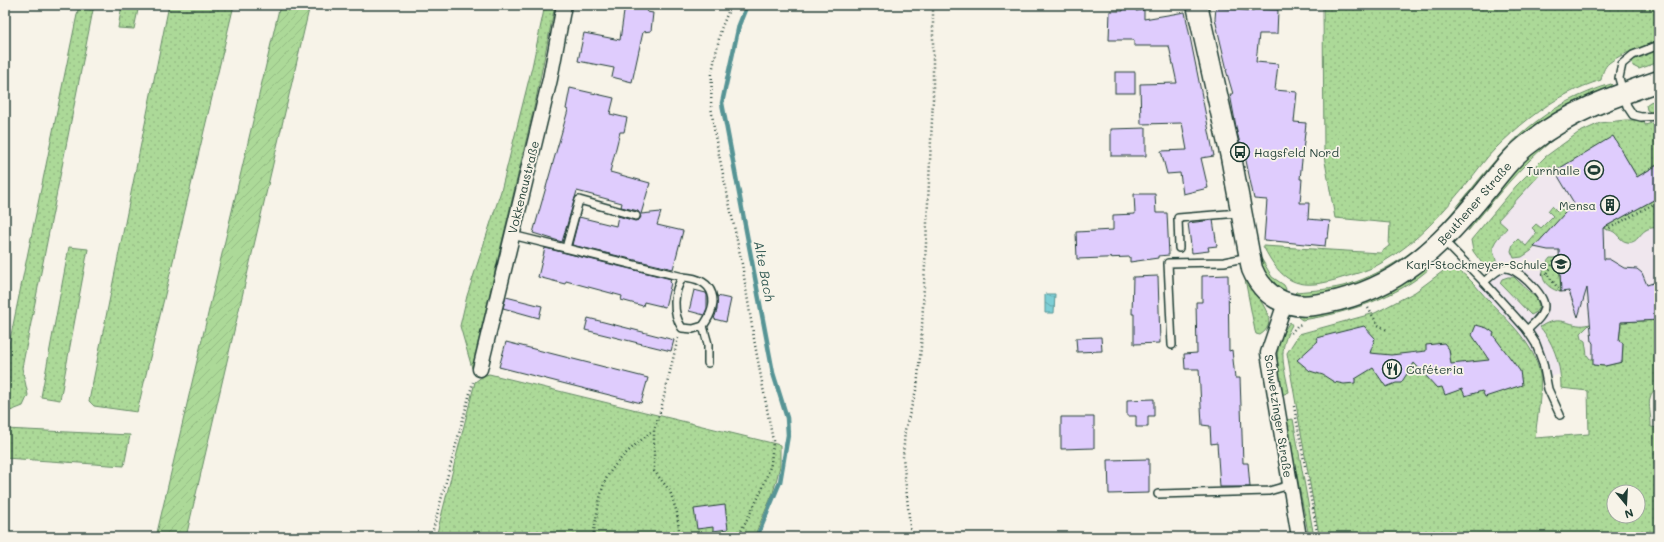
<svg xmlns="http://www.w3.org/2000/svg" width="1664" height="542" viewBox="0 0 1664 542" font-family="Mali,sans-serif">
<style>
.built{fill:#f0e7ee}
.grass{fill:url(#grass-dots);stroke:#668b66;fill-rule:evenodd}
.garden{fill:url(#garden-furrows);stroke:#668b66}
.water{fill:url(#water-waves);stroke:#579495}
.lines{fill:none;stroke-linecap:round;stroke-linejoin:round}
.stream{stroke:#579495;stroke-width:4.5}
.building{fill:#dfccfd;stroke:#1f3d34}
.service-casing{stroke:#1f3d34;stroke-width:10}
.minor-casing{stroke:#1f3d34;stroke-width:17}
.secondary-casing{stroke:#1f3d34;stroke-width:23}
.path{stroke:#1f3d34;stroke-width:2.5;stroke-dasharray:1 3;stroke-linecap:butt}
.service{stroke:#f7f3e8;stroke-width:7}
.minor{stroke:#f7f3e8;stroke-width:14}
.secondary{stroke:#f7f3e8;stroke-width:20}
.labels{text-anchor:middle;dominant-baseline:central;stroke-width:3.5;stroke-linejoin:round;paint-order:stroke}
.poi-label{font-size:12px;fill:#1f3d34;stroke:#f7f3e8;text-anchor:end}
.street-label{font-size:12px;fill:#1f3d34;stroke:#f7f3e8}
.water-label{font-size:13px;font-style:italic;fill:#325a54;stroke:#f7f3e8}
</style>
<defs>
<pattern id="grass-dots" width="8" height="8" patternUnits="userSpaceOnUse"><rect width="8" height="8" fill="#acd998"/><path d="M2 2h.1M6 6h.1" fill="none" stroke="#94bb84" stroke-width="1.8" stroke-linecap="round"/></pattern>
<pattern id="garden-furrows" width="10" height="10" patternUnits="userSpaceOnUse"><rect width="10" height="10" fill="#acd998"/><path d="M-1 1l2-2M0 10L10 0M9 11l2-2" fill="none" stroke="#94bb84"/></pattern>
<pattern id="water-waves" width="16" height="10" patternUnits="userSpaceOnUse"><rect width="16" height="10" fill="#7dced5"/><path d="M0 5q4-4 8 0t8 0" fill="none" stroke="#66a8ae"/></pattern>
</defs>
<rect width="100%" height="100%" fill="#f7f3e8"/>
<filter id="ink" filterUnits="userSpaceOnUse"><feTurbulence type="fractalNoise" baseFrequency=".025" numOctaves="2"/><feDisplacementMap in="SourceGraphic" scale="8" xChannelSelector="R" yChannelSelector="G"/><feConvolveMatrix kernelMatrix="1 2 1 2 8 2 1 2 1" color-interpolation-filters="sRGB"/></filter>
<g filter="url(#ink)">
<path class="built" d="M1625 120H1644L1645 125 1659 121V387L1653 390 1649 398V408L1652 418 1589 434 1588 391 1561 388V374L1522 385 1450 305 1491 274 1473 251 1471 240 1531 170 1545 157 1578 133 1600 123Z"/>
<g class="grass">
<path d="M79 5H94L22 368 28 395 23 406 5 413V364Z"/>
<path d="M122 5H139L134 29 118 28Z"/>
<path d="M169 5H234L137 412 94 406 89 401Z"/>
<path d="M545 5H555L536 99 472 368 460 326 467 296 501 191 532 67Z"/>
<path d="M1323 5H1659V41C1644 47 1621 53 1609 63 1604 67 1602 74 1601 80 1589 84 1578 88 1567 94 1541 107 1516 128 1495 149 1485 159 1477 171 1468 182 1443 212 1418 242 1383 262 1369 271 1351 275 1335 280 1296 291 1281 281 1263 246L1380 253 1389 246 1390 223 1335 218 1324 156Z"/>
<path d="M1659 49V62L1639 69 1633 66 1632 62 1635 59Z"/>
<path d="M1611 84 1614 87 1582 99 1557 112 1533 129 1439 232 1389 271 1343 290 1313 296 1294 294 1296 292C1314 290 1331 290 1350 284 1385 272 1418 251 1443 223 1471 192 1495 155 1528 128 1552 108 1581 93 1611 84Z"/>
<path d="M1659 99V111L1652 113 1647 110 1646 105 1650 102Z"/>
<path d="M1601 110 1609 111C1588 119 1567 128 1549 143 1518 168 1494 200 1468 231 1484 200 1517 163 1544 142 1559 130 1584 119 1601 110Z"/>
<path d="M1625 120H1644L1645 125 1659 121V164L1637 177 1613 137 1555 171 1551 167 1542 172 1498 220 1507 228C1502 234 1492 242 1493 250 1494 255 1497 260 1496 265L1487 270 1473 251 1471 240 1516 186 1545 157 1578 133 1600 123Z"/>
<path d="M1659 197V228C1638 225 1641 245 1627 242 1621 241 1619 236 1614 232 1611 230 1607 230 1603 228Z"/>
<path d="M1566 203 1570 208 1531 251 1522 257 1514 258 1511 251 1513 244 1518 239 1526 246 1537 233 1532 228 1536 224 1541 228 1553 216 1548 211 1552 206 1557 211Z"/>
<path d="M69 247 88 249 60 400 41 397Z"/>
<path d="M1259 258H1261L1272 277 1284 285 1286 289 1285 291C1270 285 1265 274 1259 260Z"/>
<path d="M1550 258H1559L1561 292C1542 287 1537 273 1550 258Z"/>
<path d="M1450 266C1466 272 1477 288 1488 300 1508 321 1535 344 1540 375 1542 396 1537 418 1535 438L1589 434 1588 391 1561 388C1561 366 1555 345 1540 327 1562 312 1571 330 1590 324L1581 333 1582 339 1585 341 1587 355 1590 359H1594V365L1605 366 1622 362 1623 343 1619 341 1621 322 1659 320V323L1655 331 1659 336 1657 344 1659 352V387C1643 395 1652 413 1651 427L1659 428V537L1319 535 1287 353 1299 334 1375 313 1415 292ZM1614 492H1638V516H1614Z"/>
<path d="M1431 267C1400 297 1344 314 1302 320L1298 317 1312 314Z"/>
<path d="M1508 277H1514L1537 299 1539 307 1535 313 1531 315 1500 283 1502 279Z"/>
<path d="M1246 278C1252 294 1284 320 1260 335L1256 334 1255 331 1245 279Z"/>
<path d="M1290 322 1292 325C1277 351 1284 365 1289 392L1282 395C1278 367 1271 346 1290 322Z"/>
<path d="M489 374 780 445V466L773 493 754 537H436L475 382 483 376Z"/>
<path d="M1293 419 1314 537H1309L1286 420Z"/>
<path d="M5 429 130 435 124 466 5 458Z"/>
</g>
<g class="garden">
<path d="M280 5H310L186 537H156Z"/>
<path d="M1319 535 1508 537H1319Z"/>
</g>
<path class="water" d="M1045 294H1055L1054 313H1045Z"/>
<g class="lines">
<path class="stream" d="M747 5 739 25 722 103 773 373 787 418 788 435 780 482 757 537"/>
</g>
<g class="building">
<path d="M625 5 648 6 647 12 653 13 651 31 643 32 632 82 612 77 614 68 578 61 584 33 620 40Z"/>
<path d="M1123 5H1136V11L1144 10V19L1185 12 1214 156 1201 158 1208 188 1183 194 1180 173 1167 174 1161 151 1187 150 1182 123 1141 124 1140 84 1177 83 1169 46H1134V40H1109L1110 11H1123Z"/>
<path d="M1216 7 1253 11V9L1278 10 1277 34H1259L1256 62 1278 64 1275 90 1297 92 1294 122 1306 123 1300 179H1302L1300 203H1309L1308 219 1330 221 1328 238H1326L1325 246 1264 240 1267 200 1254 199 1244 151H1242L1237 132 1230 94H1233L1226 70H1227L1215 19Z"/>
<rect x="1115" y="72" width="20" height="21"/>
<path d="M570 88 614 98 610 114 627 118 624 132H620L610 172 650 183 641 214 661 212 657 225 683 231 673 269 572 245 579 217 616 226 618 216 635 221 639 220 641 217 638 211 621 207 622 203 577 191 562 242 533 233 568 110 566 109Z"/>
<path d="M1146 128V156H1111V129Z"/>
<path d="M1613 136 1637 177 1659 164V197L1603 228 1604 259H1609L1624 268 1637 269 1642 273 1647 285 1659 281V320L1621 322 1619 341 1623 343 1622 362 1605 366 1593 365V343L1592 342 1587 288 1578 317 1569 291 1561 292 1559 250H1548L1534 247 1574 203 1555 171Z"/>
<path d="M1134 194H1155L1156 213H1167L1169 255 1158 256V258L1130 262V257L1077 259 1076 232 1113 230V215L1135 214Z"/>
<path d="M1213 220 1217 246 1208 247 1209 251 1192 253 1188 223Z"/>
<path d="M545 248 671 279 670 282 671 283 665 307 644 302 643 306 621 300 622 296 566 281 565 284 538 277Z"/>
<path d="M1228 275 1229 351 1232 350 1235 378H1240L1243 463H1248L1250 487H1220L1217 443 1211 444 1210 426 1202 425 1199 369H1185L1184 354 1197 353 1196 302H1202V276Z"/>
<path d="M1158 276 1160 343 1134 344V314H1132L1133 277Z"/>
<path d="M694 290 706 293 707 295V308L704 315 689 311Z"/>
<path d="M717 296 731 299 726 322 714 319 717 310Z"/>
<path d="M506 297 542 306 539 318 503 308Z"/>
<path d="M588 318 674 340 671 351 585 330Z"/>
<path d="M1476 325 1487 328 1494 333 1493 335 1520 371 1522 385 1485 397 1482 391 1465 396 1462 389 1445 395 1442 387 1437 388 1414 363 1401 383H1396L1386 387 1373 368 1355 379V383L1344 384 1334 382 1323 375 1310 371 1297 360 1318 341 1316 338 1364 326 1375 338 1370 353 1391 355 1426 351V345L1444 343 1449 349 1451 364 1489 360 1472 335Z"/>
<path d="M1101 337 1102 351 1077 352 1076 338Z"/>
<path d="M506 342 648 378 641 403 499 367Z"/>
<path d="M1154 399V416H1148V427H1136V416H1127V400Z"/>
<path d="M1061 417H1094V448L1061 449Z"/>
<path d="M1149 459V493L1109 494 1108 460Z"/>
<path d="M725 505 728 529 713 531V527L697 529 694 509Z"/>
</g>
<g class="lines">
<defs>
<g id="service">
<path d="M1659 45 1633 55 1622 64 1619 78 1627 106 1633 115 1641 117 1659 116"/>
<path d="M512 235 683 277"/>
<path d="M1443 240 1484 282 1527 330 1536 344 1543 363 1548 389 1560 415"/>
<path d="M566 248 579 200 636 216"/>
<path d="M1179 248 1178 218 1239 213"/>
<path d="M683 277C716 279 720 303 703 326L693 329 682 328C672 313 673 291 683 277Z"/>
<path d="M1484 282C1490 277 1496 270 1504 268 1516 266 1544 294 1544 306 1544 316 1533 324 1527 330"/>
<path d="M703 326 708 344V363"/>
<path d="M1172 345 1168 263 1224 262 1249 257"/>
<path d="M1158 494 1269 491 1290 485"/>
</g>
<g id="minor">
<path d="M1285 303 1268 353 1299 537"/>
<path d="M480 369 550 79 564 5"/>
</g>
<path id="secondary" d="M1197 5 1231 157 1252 269C1263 295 1285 309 1314 305 1387 295 1433 255 1478 200 1495 180 1510 157 1531 142 1571 111 1612 97 1659 81"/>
</defs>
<use href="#service" class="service-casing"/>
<use href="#minor" class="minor-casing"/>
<use href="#secondary" class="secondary-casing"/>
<g class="path">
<path d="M731 5 721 29 712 72 711 106 715 136 742 264 755 345 773 441 771 464 762 490 738 537"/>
<path d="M1606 230 1659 201"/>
<path d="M1556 258 1547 274 1561 292"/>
<path d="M1542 275 1547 274"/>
<path d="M1368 308 1378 325 1387 330"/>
<path d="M1291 333 1298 325 1302 324"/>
<path d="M678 338 661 409 654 430V471L670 491 677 513 679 530 683 537"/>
<path d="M1294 406 1318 537"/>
<path d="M431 537 473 382"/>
<path d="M593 537C596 521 599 494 606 479 616 459 637 444 653 430"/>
<path d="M911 537 903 457 905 430 917 387 921 347 933 99V5"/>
</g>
<use href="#service" class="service"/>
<use href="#minor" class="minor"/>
<use href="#secondary" class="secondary"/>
</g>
</g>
<defs>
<symbol id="bus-ring" viewBox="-11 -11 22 22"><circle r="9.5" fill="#f7f3e8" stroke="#1f3d34" stroke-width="1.5"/><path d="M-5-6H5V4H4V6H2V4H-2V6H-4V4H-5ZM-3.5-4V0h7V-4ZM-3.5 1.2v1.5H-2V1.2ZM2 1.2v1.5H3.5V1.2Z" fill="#1f3d34"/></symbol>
<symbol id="stadium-ring" viewBox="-11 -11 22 22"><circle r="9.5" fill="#f7f3e8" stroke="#1f3d34" stroke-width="1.5"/><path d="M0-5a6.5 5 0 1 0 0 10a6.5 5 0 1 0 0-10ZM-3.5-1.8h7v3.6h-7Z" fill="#1f3d34"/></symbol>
<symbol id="building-ring" viewBox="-11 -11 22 22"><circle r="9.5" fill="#f7f3e8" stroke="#1f3d34" stroke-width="1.5"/><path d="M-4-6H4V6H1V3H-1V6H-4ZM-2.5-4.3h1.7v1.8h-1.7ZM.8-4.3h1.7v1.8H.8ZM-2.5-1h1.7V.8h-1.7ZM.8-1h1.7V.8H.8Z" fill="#1f3d34"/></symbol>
<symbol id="school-ring" viewBox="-11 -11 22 22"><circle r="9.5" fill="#f7f3e8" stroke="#1f3d34" stroke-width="1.5"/><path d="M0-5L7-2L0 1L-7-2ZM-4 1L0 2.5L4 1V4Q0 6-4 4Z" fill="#1f3d34"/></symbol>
<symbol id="restaurant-ring" viewBox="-11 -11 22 22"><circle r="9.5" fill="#f7f3e8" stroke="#1f3d34" stroke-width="1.5"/><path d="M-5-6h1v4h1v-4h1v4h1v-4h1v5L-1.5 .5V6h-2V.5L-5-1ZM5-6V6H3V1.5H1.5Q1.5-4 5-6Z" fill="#1f3d34"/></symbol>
</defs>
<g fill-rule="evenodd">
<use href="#bus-ring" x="1229" y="141" width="22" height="22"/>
<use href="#stadium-ring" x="1583" y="159" width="22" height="22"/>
<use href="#building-ring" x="1599" y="194" width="22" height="22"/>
<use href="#school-ring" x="1550" y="253" width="22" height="22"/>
<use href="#restaurant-ring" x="1381" y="358" width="22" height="22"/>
</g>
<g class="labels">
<g class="poi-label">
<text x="1254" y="152" text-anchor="start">Hagsfeld Nord</text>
<text x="1580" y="170">Turnhalle</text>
<text x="1596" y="205">Mensa</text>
<text x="1547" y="264">Karl-Stockmeyer-Schule</text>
<text x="1406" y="369" text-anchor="start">Caféteria</text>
</g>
<g class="street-label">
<text transform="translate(523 187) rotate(-76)">Vokkenaustraße</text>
<text transform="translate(1474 203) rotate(-49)">Beuthener Straße</text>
<text transform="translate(1279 416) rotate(81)">Schwetzinger Straße</text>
</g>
<g class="water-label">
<text transform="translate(765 271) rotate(79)">Alte Bach</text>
</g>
</g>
<rect width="1664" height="542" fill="none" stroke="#f7f3e8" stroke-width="20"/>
<rect x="10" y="10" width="1644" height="522" fill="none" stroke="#1f3d34" stroke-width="1.5" filter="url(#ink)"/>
<g transform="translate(1626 504) rotate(162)"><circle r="19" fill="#f7f3e8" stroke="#a1aaa0"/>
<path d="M0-3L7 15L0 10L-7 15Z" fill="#1f3d34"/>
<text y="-6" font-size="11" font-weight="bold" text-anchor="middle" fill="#1f3d34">N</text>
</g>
</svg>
